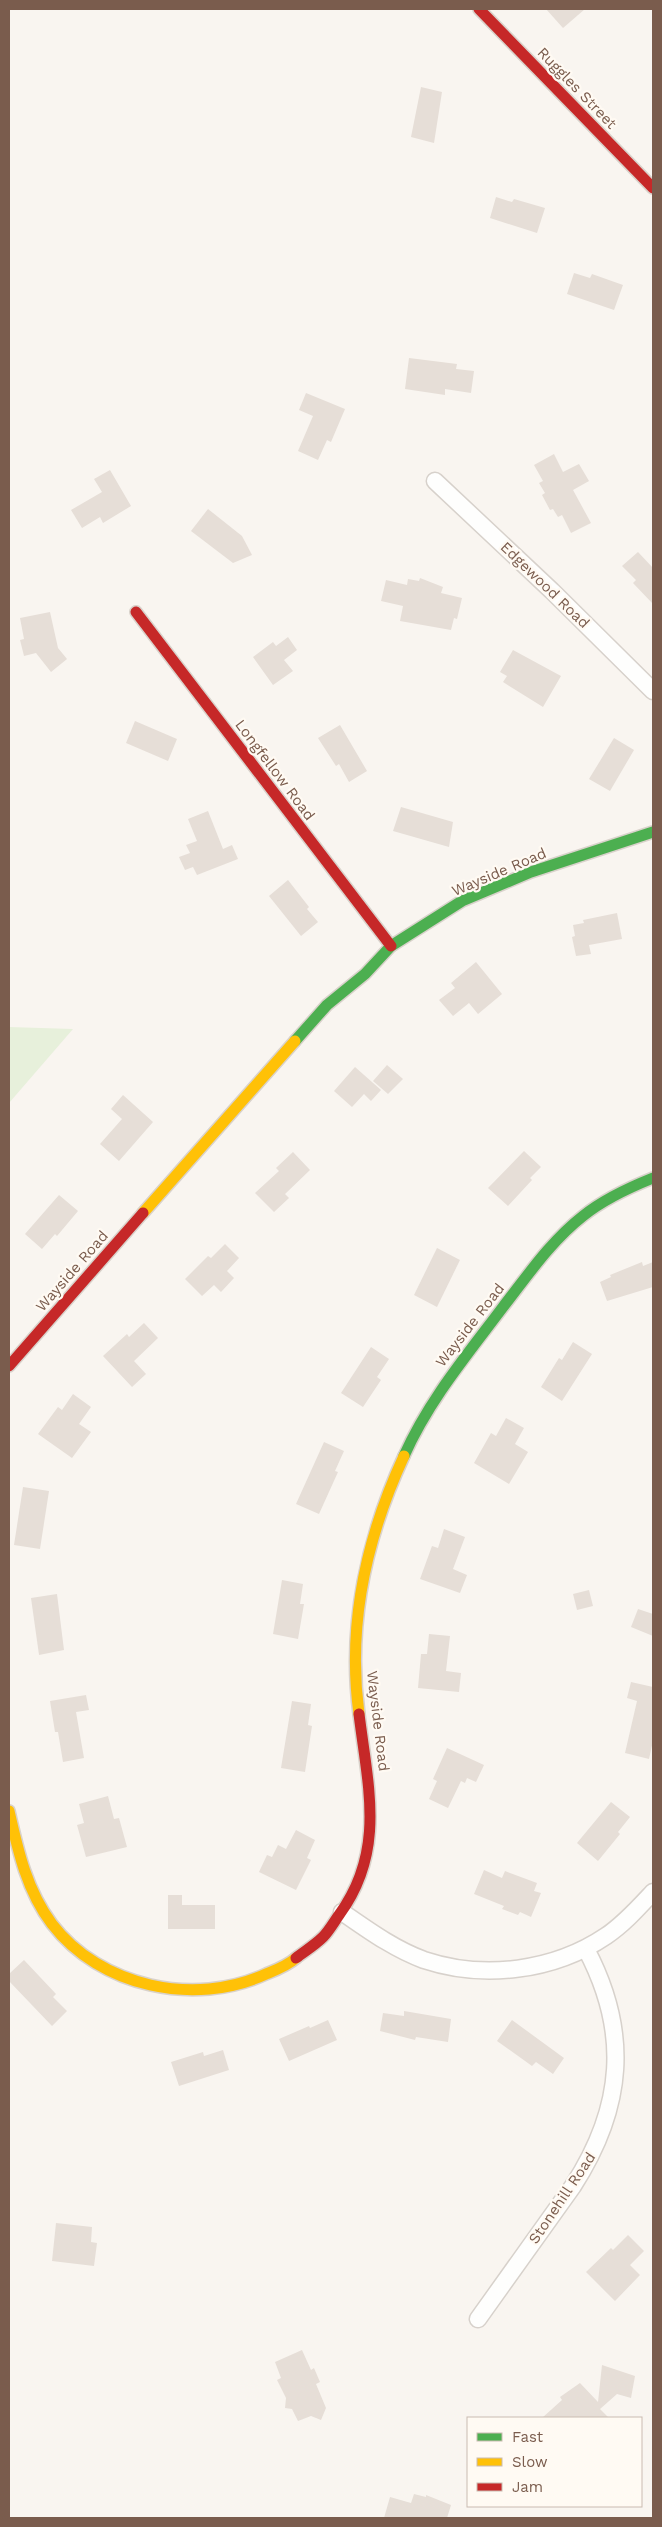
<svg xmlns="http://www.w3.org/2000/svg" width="662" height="2527" viewBox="0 0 662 2527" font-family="'Work Sans',sans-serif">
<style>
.green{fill:#e7f0db}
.building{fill:#e6ded7}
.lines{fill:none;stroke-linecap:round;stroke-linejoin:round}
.street-casing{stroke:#d7d1cb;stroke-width:19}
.fast-casing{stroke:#d9d2cb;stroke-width:14}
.slow-casing{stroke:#d9d2cb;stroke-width:14}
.jam-casing{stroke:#d9d2cb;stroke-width:14}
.street{stroke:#fefefd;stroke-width:16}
.fast{stroke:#4caf50;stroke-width:11}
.slow{stroke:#ffc107;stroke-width:11}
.jam{stroke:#c62828;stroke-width:11}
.labels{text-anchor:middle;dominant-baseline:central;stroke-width:4.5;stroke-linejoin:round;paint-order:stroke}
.street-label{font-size:15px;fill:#7a5c4d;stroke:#fffaf3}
</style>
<rect width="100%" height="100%" fill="#f9f5f0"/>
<path class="green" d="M9 1027 73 1029 9 1103Z"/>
<g class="building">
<path d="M546 9H585L563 28Z"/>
<path d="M421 87 442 92 434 143 411 137Z"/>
<path d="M496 197 512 202 514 199 545 208 537 233 490 218Z"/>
<path d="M574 273 590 278 592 274 623 285 614 310 567 294Z"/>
<path d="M409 358 457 364 456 369 474 371 471 393 445 389V395L405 389Z"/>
<path d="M306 393 345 409 331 442 327 440 318 460 298 451 313 416 299 410Z"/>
<path d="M554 454 563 472 579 464 589 481 573 490 591 523 571 533 562 515 558 517 553 509 550 510 542 495 545 493 539 483 543 481 534 465Z"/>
<path d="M110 470 131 506 103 523 100 517 82 528 71 510 102 492 94 479Z"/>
<path d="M208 509 242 536 252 555 233 563 191 531Z"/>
<path d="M638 552 653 568V604L633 583 636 580 622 566Z"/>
<path d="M420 578 443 587 441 593 462 598 457 619 454 618 451 630 400 621 403 606 381 601 386 580 407 585 408 579 419 581Z"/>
<path d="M50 612 58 648 67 659 51 672 36 653 24 656 20 640 24 639 20 618Z"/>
<path d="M288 637 297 650 284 660 293 671 273 685 253 657 273 642 276 646Z"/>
<path d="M513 650 561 676 543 707 503 682 507 676 500 672Z"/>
<path d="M135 721 177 739 168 761 126 743Z"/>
<path d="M340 725 367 771 349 782 339 764 336 766 318 738Z"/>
<path d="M614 738 634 750 610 791 589 779Z"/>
<path d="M401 807 453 822 449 847 393 831Z"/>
<path d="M208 811 223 849 232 845 238 859 197 875 193 867 185 870 179 857 190 853 186 845 197 841 188 819Z"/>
<path d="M288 880 309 907 307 909 318 922 301 936 269 896Z"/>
<path d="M617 913 622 939 589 945 591 954 576 956 572 937 575 936 573 925 584 923 583 920Z"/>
<path d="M476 962 502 994 478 1014 469 1003 453 1016 439 1000 455 988 451 983Z"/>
<path d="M387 1065 403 1079 388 1094 373 1081Z"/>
<path d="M355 1067 381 1090 371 1101 364 1094 352 1107 334 1091Z"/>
<path d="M123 1095 153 1122 119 1161 100 1144 122 1119 111 1109Z"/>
<path d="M524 1151 541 1167 530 1178 532 1180 508 1206 488 1188Z"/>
<path d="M293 1152 310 1170 285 1194 289 1198 274 1212 255 1193 279 1171 276 1168Z"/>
<path d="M59 1195 78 1211 57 1236 55 1234 42 1249 25 1234Z"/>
<path d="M225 1244 239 1258 227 1271 234 1278 221 1292 214 1285 202 1296 185 1279 208 1256 211 1258Z"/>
<path d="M437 1248 460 1260 437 1307 414 1295Z"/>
<path d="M642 1262 643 1266 653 1262V1287L607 1301 600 1282 611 1277 610 1275Z"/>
<path d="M144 1323 158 1338 134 1361 146 1374 132 1387 103 1356 127 1334 129 1337Z"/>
<path d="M573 1342 592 1354 562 1401 541 1387 559 1358 562 1360Z"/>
<path d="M371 1347 389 1359 377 1377 381 1380 363 1407 341 1393Z"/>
<path d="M73 1394 91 1407 79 1424 91 1432 72 1458 38 1434 58 1407 62 1410Z"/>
<path d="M506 1418 524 1428 515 1444 528 1452 509 1484 474 1463 491 1433 496 1436Z"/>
<path d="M324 1442 344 1451 335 1471 338 1472 319 1514 296 1504Z"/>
<path d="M23 1487 49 1491 40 1549 14 1545Z"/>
<path d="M444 1529 465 1537 453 1569 467 1575 460 1593 420 1579 432 1546 438 1548Z"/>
<path d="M282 1580 303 1584 300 1604H304L298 1639 273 1634Z"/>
<path d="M589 1590 593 1606 577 1610 573 1594Z"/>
<path d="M57 1594 64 1650 39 1655 31 1598Z"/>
<path d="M638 1609 653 1614V1636L631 1627Z"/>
<path d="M429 1634 450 1636 446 1671 461 1673 459 1692 418 1688 421 1654H427Z"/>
<path d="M631 1682 653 1687V1741L649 1759 625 1753 637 1701 627 1698Z"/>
<path d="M86 1695 89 1710 76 1712 84 1758 63 1762 58 1732H55L50 1701Z"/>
<path d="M292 1701 311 1704 308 1725 312 1726 305 1772 281 1768Z"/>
<path d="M447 1748 484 1765 476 1782 467 1778 465 1783 461 1781 448 1808 429 1799 437 1781 433 1779Z"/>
<path d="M108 1796 114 1819 119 1818 127 1847 86 1857 77 1825 84 1823 79 1804Z"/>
<path d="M611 1802 630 1817 618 1832 620 1834 598 1861 577 1843Z"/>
<path d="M296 1830 315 1840 307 1858 311 1860 296 1890 259 1872 267 1855 272 1857 278 1845 286 1849Z"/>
<path d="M484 1870 502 1878 505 1871 537 1883 534 1891 541 1893 531 1917 520 1912 518 1915 502 1909 504 1906 474 1894Z"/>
<path d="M168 1895H182V1905H215V1929H168Z"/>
<path d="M24 1960 56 1994 53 1997 67 2011 52 2026 9 1981V1974Z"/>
<path d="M404 2011 451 2019 448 2042 416 2037 415 2040 380 2031 383 2013 404 2016Z"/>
<path d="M328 2020 337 2040 289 2061 279 2039 309 2026 310 2028Z"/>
<path d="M512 2020 564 2058 553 2074 536 2062 532 2066 497 2041Z"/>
<path d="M223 2050 229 2070 179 2086 171 2062 203 2052 204 2056Z"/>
<path d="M56 2223 92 2227 91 2242 97 2243 94 2266 52 2261Z"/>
<path d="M628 2235 644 2251 630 2265 640 2275 615 2301 586 2272 611 2248 613 2250Z"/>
<path d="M302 2350 311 2370 314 2368 320 2382 316 2384 326 2408 321 2420 311 2416 298 2421 292 2409 285 2408 286 2398 277 2380 281 2378 275 2362Z"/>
<path d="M602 2365 635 2376 631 2398 617 2394 600 2409 609 2418H542L562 2400 560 2397 580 2383 598 2402Z"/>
<path d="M414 2494 426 2497V2495L451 2505 447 2518H384L390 2497 411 2503Z"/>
</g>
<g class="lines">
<defs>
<g id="street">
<path d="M435 481 552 591 653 691"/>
<path d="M342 1912C368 1930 394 1949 424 1960 484 1980 554 1971 606 1936 624 1924 639 1907 653 1892"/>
<path d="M478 2319 573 2186C624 2107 630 2032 586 1949"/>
</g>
<g id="fast">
<path d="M295 1041 327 1005 365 974 391 946 462 901 531 872 653 832"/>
<path d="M404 1456C429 1400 467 1355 503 1307 528 1275 551 1241 583 1216 604 1199 628 1188 653 1178"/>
</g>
<g id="slow">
<path d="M143 1213 295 1041"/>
<path d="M359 1714C347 1625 367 1536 404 1456"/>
<path d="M9 1811C18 1851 27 1891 52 1924 100 1987 195 2007 266 1974 276 1970 287 1966 296 1958"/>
</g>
<g id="jam">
<path d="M479 9 653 188"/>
<path d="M136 612 391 946"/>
<path d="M9 1366 143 1213"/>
<path d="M296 1958C305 1951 315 1945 323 1937 329 1931 334 1922 339 1915 386 1851 368 1787 359 1714"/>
</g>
</defs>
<use href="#street" class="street-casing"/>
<use href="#fast" class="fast-casing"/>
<use href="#slow" class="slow-casing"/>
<use href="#jam" class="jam-casing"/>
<use href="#street" class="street"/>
<use href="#fast" class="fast"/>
<use href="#slow" class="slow"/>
<use href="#jam" class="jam"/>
</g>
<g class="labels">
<g class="street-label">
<text transform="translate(577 88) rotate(46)">Ruggles Street</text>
<text transform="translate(545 585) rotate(44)">Edgewood Road</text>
<text transform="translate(275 770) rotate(53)">Longfellow Road</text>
<text transform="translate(499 872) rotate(-23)">Wayside Road</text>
<text transform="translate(72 1271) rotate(-49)">Wayside Road</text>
<text transform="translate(470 1325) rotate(-52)">Wayside Road</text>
<text transform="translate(378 1721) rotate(83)">Wayside Road</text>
<text transform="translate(562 2198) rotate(-56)">Stonehill Road</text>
</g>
</g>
<rect width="662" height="2527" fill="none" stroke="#7a5c4d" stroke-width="20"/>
<rect x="467" y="2417" width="175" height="90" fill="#fffaf3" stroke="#cabbb1"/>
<rect x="477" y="2433" width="25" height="8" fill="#4caf50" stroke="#cabbb1"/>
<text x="512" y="2442" font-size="15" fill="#7a5c4d">Fast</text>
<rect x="477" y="2458" width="25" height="8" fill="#ffc107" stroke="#cabbb1"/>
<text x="512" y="2467" font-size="15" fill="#7a5c4d">Slow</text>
<rect x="477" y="2483" width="25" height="8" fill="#c62828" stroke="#cabbb1"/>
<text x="512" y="2492" font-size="15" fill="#7a5c4d">Jam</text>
</svg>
